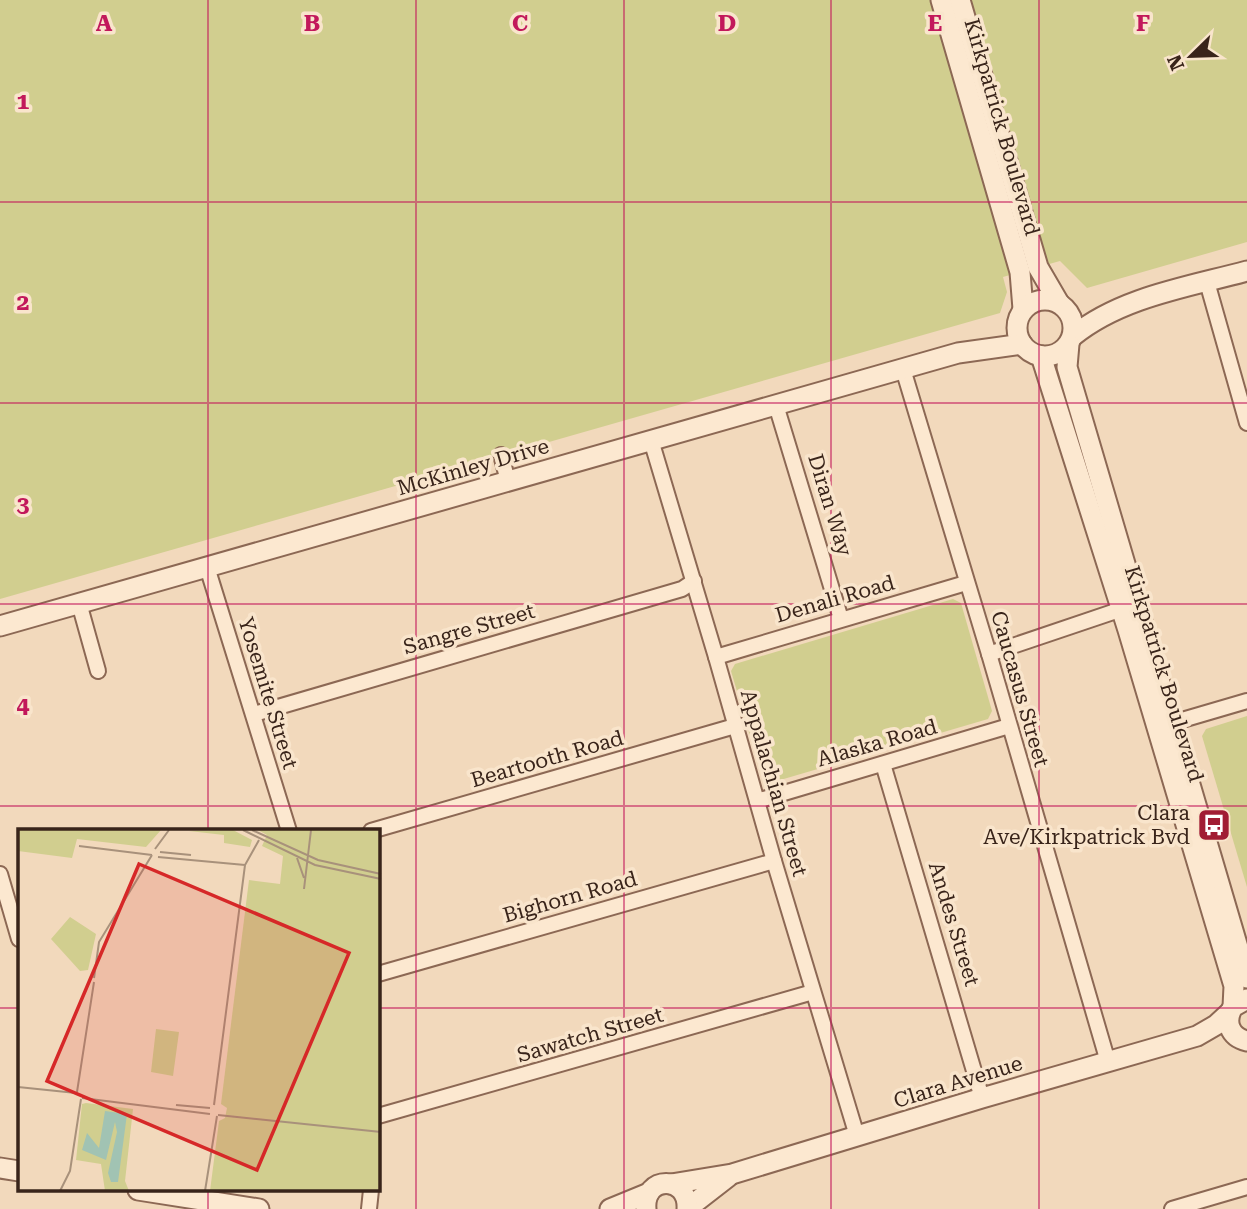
<svg xmlns="http://www.w3.org/2000/svg" width="1247" height="1209" viewBox="0 0 1247 1209" font-family="'Roboto Serif',serif">
<style>
.green{fill:#d1ce8f}
.lines{fill:none;stroke-linecap:round;stroke-linejoin:round}
.minor-casing{stroke:#8c6854;stroke-width:18}
.tertiary-casing{stroke:#8c6854;stroke-width:23}
.minor{stroke:#fce8d0;stroke-width:14}
.tertiary{stroke:#fce8d0;stroke-width:19}
.grid{fill:none;stroke:#c2185b;stroke-width:2;stroke-opacity:0.55}
.labels{text-anchor:middle;dominant-baseline:central;stroke-width:7;stroke-linejoin:round;paint-order:stroke}
.street-label{font-size:21px;fill:#39241a;stroke:#f9e5cc}
.poi-label{font-size:21px;fill:#39241a;stroke:#f9e5cc;text-anchor:end}
.inset-road{fill:none;stroke:#a8917b;stroke-width:2}
.view{fill:#d62828;fill-opacity:0.15;stroke:#d62828;stroke-width:3.5}
.inset-edge{fill:none;stroke:#39241a;stroke-width:3.5}
.grid-label{font-size:23px;text-anchor:middle;font-weight:bold;fill:#c2185b;stroke:#f9e5cc;stroke-width:7;stroke-linejoin:round;paint-order:stroke}
</style>
<rect width="100%" height="100%" fill="#f2d9bc"/>
<g class="green">
<path d="M0 0H1247V242L1087 288 1060 261 1003 277 1007 292 1000 313 0 599Z"/>
<path d="M953 599 961 603 992 711 988 719 770 783 763 779 731 671 735 664Z"/>
<path d="M1247 716V887L1202 736 1206 729Z"/>
</g>
<g class="lines">
<defs>
<g id="minor">
<path d="M1207 282 1247 423"/>
<path d="M903 369 989 654 1108 1062"/>
<path d="M776 405 841 619"/>
<path d="M651 440 716 657 774 861 857 1136"/>
<path d="M501 455 508 481"/>
<path d="M207 567 289 831"/>
<path d="M79 603 98 671"/>
<path d="M989 654 1122 609"/>
<path d="M716 657 966 583"/>
<path d="M254 714 682 589 694 581"/>
<path d="M1165 725 1247 701"/>
<path d="M883 764 982 1098"/>
<path d="M757 801 1009 726"/>
<path d="M371 831 735 726"/>
<path d="M0 874 19 939"/>
<path d="M378 974 774 861"/>
<path d="M378 1116 813 992"/>
<path d="M369 1209 371 1190"/>
<path d="M1172 1209 1247 1187"/>
</g>
<g id="tertiary">
<path d="M941 0 1020 272 1023 309"/>
<path d="M960 0 1038 267 1059 303"/>
<circle cx="1045" cy="328" r="28"/>
<path d="M1073 336C1121 297 1188 287 1247 271"/>
<path d="M1069 344 1067 367 1247 978"/>
<path d="M1041 356 1128 630 1234 986 1233 1007"/>
<path d="M0 626 958 353 1022 344"/>
<path d="M1247 999 1233 1007C1224 1022 1230 1037 1247 1041"/>
<path d="M0 1168 19 1171"/>
<path d="M671 1184 732 1174 982 1098 1197 1036 1216 1025 1229 1013"/>
<path d="M138 1190 259 1209"/>
<path d="M688 1208 728 1177"/>
<path d="M610 1209 649 1193"/>
<path d="M646 1209C643 1175 689 1175 687 1209"/>
</g>
</defs>
<use href="#minor" class="minor-casing"/>
<use href="#tertiary" class="tertiary-casing"/>
<use href="#minor" class="minor"/>
<use href="#tertiary" class="tertiary"/>
</g>
<path class="grid" d="M208 0V831M416 0V1209M624 0V1209M831 0V1209M1039 0V1209M0 202H1247M0 403H1247M0 604H1247M0 806H1247M0 1008H19M378 1008H1247M208 1190V1209"/>
<defs>
<symbol id="bus-square" viewBox="-11 -11 22 22"><rect x="-9" y="-9" width="18" height="18" rx="4" fill="#a11d34" stroke="#f9e5cc"/><path d="M-5-6H5V4H4V6H2V4H-2V6H-4V4H-5ZM-3.5-4V0h7V-4ZM-3.5 1.2v1.5H-2V1.2ZM2 1.2v1.5H3.5V1.2Z" fill="#fff"/></symbol>
</defs>
<g fill-rule="evenodd">
<use href="#bus-square" x="1195" y="806" width="38" height="38"/>
</g>
<g class="labels">
<g class="street-label">
<text transform="translate(1002 127) rotate(74)">Kirkpatrick Boulevard</text>
<text transform="translate(473 467) rotate(-16)">McKinley Drive</text>
<text transform="translate(830 505) rotate(73)">Diran Way</text>
<text transform="translate(835 599) rotate(-16)">Denali Road</text>
<text transform="translate(469 629) rotate(-16)">Sangre Street</text>
<text transform="translate(1164 674) rotate(73)">Kirkpatrick Boulevard</text>
<text transform="translate(1020 689) rotate(74)">Caucasus Street</text>
<text transform="translate(268 693) rotate(73)">Yosemite Street</text>
<text transform="translate(877 743) rotate(-16)">Alaska Road</text>
<text transform="translate(547 759) rotate(-16)">Beartooth Road</text>
<text transform="translate(774 783) rotate(74)">Appalachian Street</text>
<text transform="translate(570 897) rotate(-16)">Bighorn Road</text>
<text transform="translate(954 924) rotate(73)">Andes Street</text>
<text transform="translate(590 1035) rotate(-16)">Sawatch Street</text>
<text transform="translate(958 1082) rotate(-17)">Clara Avenue</text>
</g>
<g class="poi-label">
<text x="1190" y="813">Clara<tspan x="1190" dy="24">Ave/Kirkpatrick Bvd</tspan></text>
</g>
</g>
<g transform="translate(18 829)">
<rect width="362" height="362" fill="#f2d9bc"/>
<path d="M0 1H143L128 18 59 10 54 29 0 22ZM215 1 234 11 232 18 206 14V6L171 2ZM240 1H362V362H192L201 292 207 289 209 279 203 275 231 51 262 55 265 27 244 17 249 6ZM52 88 78 105 70 141 62 142 33 110ZM138 200 161 203 155 247 133 243ZM68 274 115 280 107 352 111 362H87L83 335 58 331 64 275Z" fill="#d1ce8f"/>
<path d="M87 282 109 285 100 353H93L90 344 99 303 97 293 88 331 64 321 69 304 81 319Z" fill="#a1c3b3"/>
<path class="inset-road" d="M225 1 297 36 363 50M234 1 300 31 363 45M61 17 134 26M137 20 151 1M142 23 173 26M140 28 227 36M279 29 286 49M286 60 293 1M76 149 81 113 134 26M0 258 58 264M59 263 76 153M64 269 192 285M158 276 192 279M196 276 227 36 241 11M200 286 363 303M42 362 52 342 63 270M187 362 199 287"/>
<path class="view" d="M121 35 331 124 239 341 29 252Z"/>
<rect width="362" height="362" class="inset-edge"/>
</g>
<g class="grid-label">
<text x="104" y="31">A</text>
<text x="312" y="31">B</text>
<text x="520" y="31">C</text>
<text x="727" y="31">D</text>
<text x="935" y="31">E</text>
<text x="1143" y="31">F</text>
<text x="23" y="109">1</text>
<text x="23" y="310">2</text>
<text x="23" y="512">3</text>
<text x="23" y="713">4</text>
</g>
<g transform="translate(1191 56) rotate(247)" stroke="#f9e5cc" stroke-width="5" paint-order="stroke">
<path d="M0-5L12 26L0 18L-12 26Z" fill="#39241a"/>
<text y="-10" font-size="19" font-weight="bold" text-anchor="middle" fill="#39241a">N</text>
</g>
</svg>
